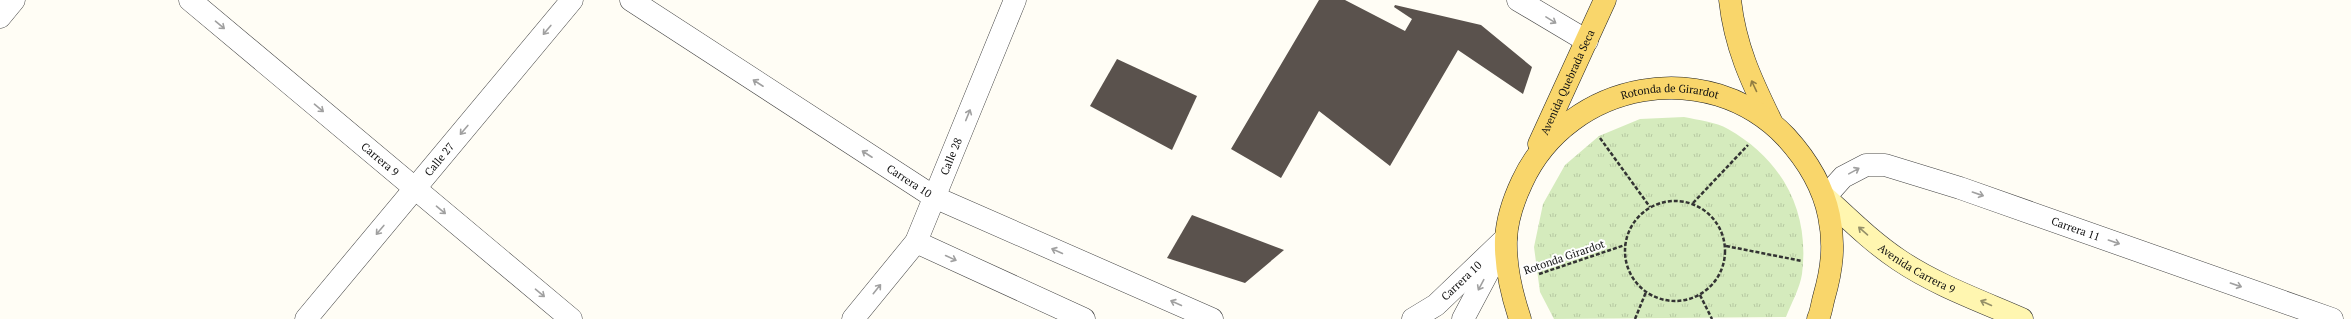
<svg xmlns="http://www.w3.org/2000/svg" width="2351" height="319" viewBox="0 0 2351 319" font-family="'PT Serif',serif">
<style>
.grass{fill:url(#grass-tufts)}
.building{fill:#5a524d}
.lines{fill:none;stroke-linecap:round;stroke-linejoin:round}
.minor-casing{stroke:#444;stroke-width:23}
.tertiary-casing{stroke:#444;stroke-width:23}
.secondary-casing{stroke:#333;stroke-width:23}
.primary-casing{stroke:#222;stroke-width:23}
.path{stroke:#333;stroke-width:2.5;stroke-dasharray:4 2;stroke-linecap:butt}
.minor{stroke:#fff;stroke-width:22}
.tertiary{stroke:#fff;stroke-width:22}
.secondary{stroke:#fff6b0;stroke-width:22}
.primary{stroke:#f9d66b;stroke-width:22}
.oneway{stroke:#a0a0a0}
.oneway2{stroke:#917d42}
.oneway3{stroke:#948f68}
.labels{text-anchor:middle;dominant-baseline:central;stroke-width:4;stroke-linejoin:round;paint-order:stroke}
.street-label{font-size:11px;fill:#111;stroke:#fff}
</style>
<defs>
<pattern id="grass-tufts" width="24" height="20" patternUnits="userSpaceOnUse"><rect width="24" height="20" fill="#d5ebbd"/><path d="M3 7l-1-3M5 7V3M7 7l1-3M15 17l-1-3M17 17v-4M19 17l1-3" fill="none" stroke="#b6c8a1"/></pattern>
</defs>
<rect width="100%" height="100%" fill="#fffdf5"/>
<path class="grass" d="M1684 117C1698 120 1716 122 1728 129 1783 160 1810 212 1802 274 1800 288 1791 304 1786 317L1554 319 1540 292 1534 247 1543 204 1565 165 1599 136 1640 119Z"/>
<g class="building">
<path d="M1319 0H1345L1405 31 1412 19 1394 7 1395 5 1481 25 1532 67 1523 94 1458 50 1390 166 1319 111 1281 178 1231 149Z"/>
<path d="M1117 59 1197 96 1172 150 1090 106Z"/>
<path d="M1192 215 1284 250 1245 283 1167 258Z"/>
</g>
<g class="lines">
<defs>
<g id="minor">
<path id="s1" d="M190 0 571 319"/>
<path d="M0 17 14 0"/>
<path id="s2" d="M1825 197 1843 177 1866 165H1885L1960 188 2332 319"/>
</g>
<g id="tertiary">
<path id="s3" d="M631 0 934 197 1212 319"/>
<path d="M1518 0 1587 41"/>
<path d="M916 242 1084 319"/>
<path id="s4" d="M306 319 572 0"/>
<path id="s5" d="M853 319 916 242 1015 0"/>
<path id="s6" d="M1413 319 1436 305 1506 238"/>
<path d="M1463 319 1497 255"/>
</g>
<g id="secondary">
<path id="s7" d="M1825 197C1849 219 1872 242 1899 260 1936 285 1981 301 2022 319"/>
</g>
<g id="primary">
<path d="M1730 0C1735 46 1751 80 1771 121"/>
<path id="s8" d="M1539 144 1605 0"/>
<path id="s9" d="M1520 319C1511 292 1505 267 1506 239 1507 219 1514 199 1522 182 1569 80 1708 55 1786 137 1807 160 1823 186 1829 216 1835 245 1832 269 1824 297 1822 304 1821 313 1818 319"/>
</g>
</defs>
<use href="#minor" class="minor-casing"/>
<use href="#tertiary" class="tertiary-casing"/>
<use href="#secondary" class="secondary-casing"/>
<use href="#primary" class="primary-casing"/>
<g class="path">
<path d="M1600 138 1650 207"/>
<circle cx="1675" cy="251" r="50"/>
<path d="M1693 203 1748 145"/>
<path d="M1726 246 1802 261"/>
<path d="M1539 274 1625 245"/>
<path d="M1700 295 1712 319"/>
<path d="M1635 319 1646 292"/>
</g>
<use href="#minor" class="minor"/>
<use href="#tertiary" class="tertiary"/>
<use href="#secondary" class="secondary"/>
<use href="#primary" class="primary"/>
</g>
<defs><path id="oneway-shaft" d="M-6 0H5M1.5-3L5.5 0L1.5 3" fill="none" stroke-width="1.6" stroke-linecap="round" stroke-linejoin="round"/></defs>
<g class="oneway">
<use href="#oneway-shaft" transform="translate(1551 20) rotate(32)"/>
<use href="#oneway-shaft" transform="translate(220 25) rotate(40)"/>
<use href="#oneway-shaft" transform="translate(547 30) rotate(130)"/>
<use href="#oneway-shaft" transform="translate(758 83) rotate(-147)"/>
<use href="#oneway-shaft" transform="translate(319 108) rotate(40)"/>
<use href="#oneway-shaft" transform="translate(968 115) rotate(-68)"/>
<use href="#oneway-shaft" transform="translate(464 130) rotate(130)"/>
<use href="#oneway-shaft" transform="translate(867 154) rotate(-147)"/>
<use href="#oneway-shaft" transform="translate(1854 171) rotate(-29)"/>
<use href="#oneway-shaft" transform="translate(1978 194) rotate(19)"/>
<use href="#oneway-shaft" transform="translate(441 210) rotate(40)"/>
<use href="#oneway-shaft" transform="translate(380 230) rotate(130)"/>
<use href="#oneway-shaft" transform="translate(2114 242) rotate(19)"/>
<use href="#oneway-shaft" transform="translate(1057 251) rotate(-156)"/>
<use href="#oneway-shaft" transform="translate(951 258) rotate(25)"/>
<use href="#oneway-shaft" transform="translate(1481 285) rotate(118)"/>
<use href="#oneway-shaft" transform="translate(2236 285) rotate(19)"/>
<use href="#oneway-shaft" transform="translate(877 289) rotate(-51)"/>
<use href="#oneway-shaft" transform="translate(540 293) rotate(40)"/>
<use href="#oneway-shaft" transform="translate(1176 303) rotate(-156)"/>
</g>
<use class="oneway2" href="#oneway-shaft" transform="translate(1754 86) rotate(-115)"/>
<g class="oneway3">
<use href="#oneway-shaft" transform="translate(1863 231) rotate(-139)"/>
<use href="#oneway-shaft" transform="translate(1986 303) rotate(-156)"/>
</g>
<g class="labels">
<g class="street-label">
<text stroke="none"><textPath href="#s8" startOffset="68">Avenida Quebrada Seca</textPath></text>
<text stroke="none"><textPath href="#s9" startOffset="326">Rotonda de Girardot</textPath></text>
<text stroke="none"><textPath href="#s5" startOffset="192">Calle 28</textPath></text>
<text stroke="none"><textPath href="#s1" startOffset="248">Carrera 9</textPath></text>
<text stroke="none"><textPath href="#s4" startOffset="208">Calle 27</textPath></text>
<text stroke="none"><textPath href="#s3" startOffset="332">Carrera 10</textPath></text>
<text stroke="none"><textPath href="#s2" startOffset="273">Carrera 11</textPath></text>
<text transform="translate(1564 257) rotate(-19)">Rotonda Girardot</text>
<text stroke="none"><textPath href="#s7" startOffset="117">Avenida Carrera 9</textPath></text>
<text stroke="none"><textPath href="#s6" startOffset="62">Carrera 10</textPath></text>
</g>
</g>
</svg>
